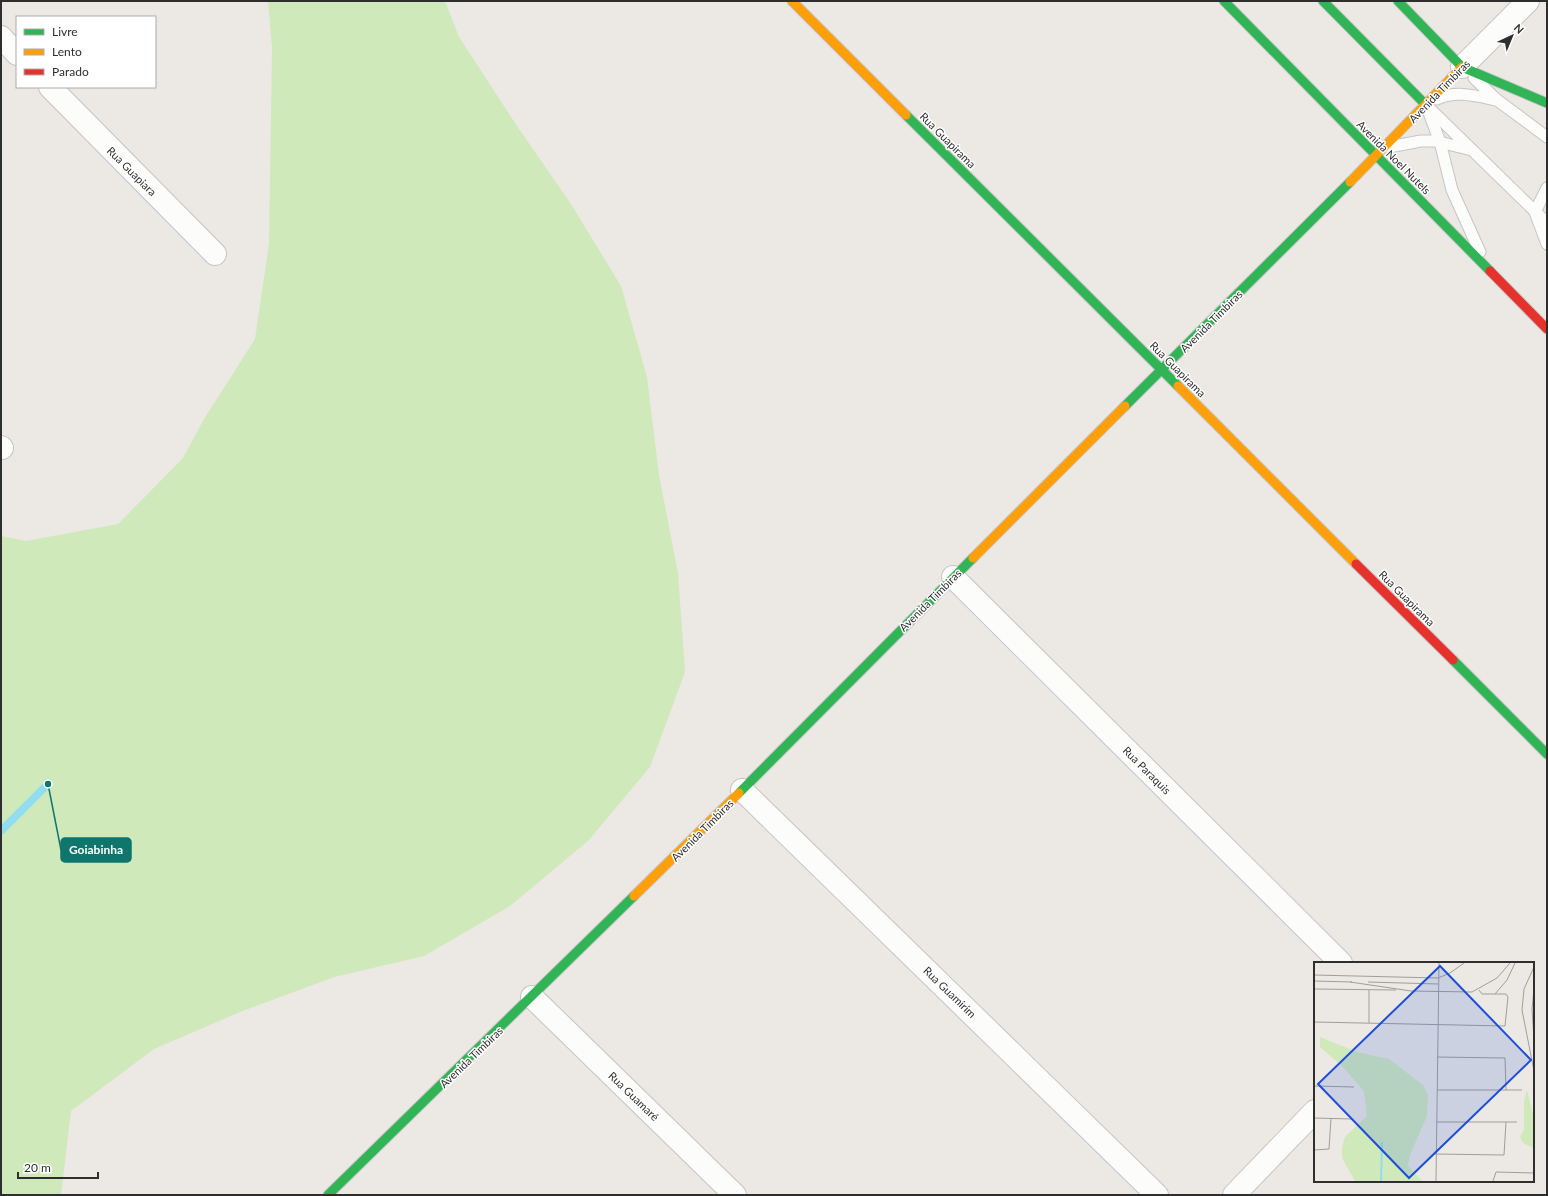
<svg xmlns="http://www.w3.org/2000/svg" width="1548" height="1196" viewBox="0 0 1548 1196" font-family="Lato,sans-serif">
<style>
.green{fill:#cfe9bb}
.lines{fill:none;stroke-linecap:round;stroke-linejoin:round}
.stream{stroke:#93ddf1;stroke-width:8}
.lane-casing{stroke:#c6c5c5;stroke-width:13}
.street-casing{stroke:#c6c5c5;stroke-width:24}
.fast-casing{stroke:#c6c5c5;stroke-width:11}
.slow-casing{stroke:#c6c5c5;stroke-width:11}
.jam-casing{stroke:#c6c5c5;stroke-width:11}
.lane{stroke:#fcfcfb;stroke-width:11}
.street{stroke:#fcfcfb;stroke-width:22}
.fast{stroke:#30b455;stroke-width:9}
.slow{stroke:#ff9f0a;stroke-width:9}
.jam{stroke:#e5322d;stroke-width:9}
.labels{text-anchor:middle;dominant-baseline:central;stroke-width:3;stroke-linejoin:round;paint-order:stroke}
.street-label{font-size:11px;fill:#2e2e2e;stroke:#fff}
.inset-river{fill:none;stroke:#93ddf1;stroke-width:2}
.inset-road{fill:none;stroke:#a09e9b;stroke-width:1}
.view{fill:#1d4ed8;fill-opacity:0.15;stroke:#1d4ed8;stroke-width:2}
.inset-edge{fill:none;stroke:#2e2e2e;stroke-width:2}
.leader{fill:none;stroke:#0f766e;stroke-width:1.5}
.callout-dot{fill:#0f766e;stroke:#fff;stroke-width:1.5}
.callout{fill:#0f766e;stroke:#0f766e;stroke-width:1.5}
.callout-label{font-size:12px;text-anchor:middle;font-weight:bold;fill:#fff}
</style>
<rect width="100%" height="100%" fill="#ece8e4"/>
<path class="green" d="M268 1H445L459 37 517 126 571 204 621 286 647 377 659 475 678 573 685 672 650 767 589 840 510 906 424 956 334 977 240 1012 154 1049 71 1111 61 1195H1V536L26 541 118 524 183 458 204 419 255 339 269 244 272 48Z"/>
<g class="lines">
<path class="stream" d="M1 831 48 784"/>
<defs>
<g id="lane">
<path d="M1474 78 1497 100 1547 137"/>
<path d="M1437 99C1457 90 1476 96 1496 100"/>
<path d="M1426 105 1440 142 1452 190 1480 252"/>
<path d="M1429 108 1547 223"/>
<path d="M1389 147 1421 141H1435L1472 150"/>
<path d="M1547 188 1535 212 1547 244"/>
</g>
<g id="street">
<path d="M1 37 17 54"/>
<path d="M1462 67 1528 1"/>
<path d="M50 87 215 254"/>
<path d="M1 447 2 448"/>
<path d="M953 577 1341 963"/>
<path d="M742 790 1157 1195"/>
<path d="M532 997 735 1195"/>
<path d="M1234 1195 1315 1111"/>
</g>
<g id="fast">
<path d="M1224 1 1490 271"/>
<path d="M1323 1 1426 105"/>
<path d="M1398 1 1462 67 1547 103"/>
<path d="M906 115 1178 386"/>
<path d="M1125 406 1350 182"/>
<path d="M1453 660 1547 754"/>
<path d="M739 793 973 558"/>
<path d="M328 1195 634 896"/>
</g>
<g id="slow">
<path d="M792 1 906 115"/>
<path d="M1350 182 1462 67"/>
<path d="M1178 386 1356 564"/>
<path d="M973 558 1125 406"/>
<path d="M634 896 739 793"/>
</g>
<g id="jam">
<path d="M1490 271 1547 329"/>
<path d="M1356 564 1453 660"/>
</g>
</defs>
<use href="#lane" class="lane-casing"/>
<use href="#street" class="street-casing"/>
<use href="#fast" class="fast-casing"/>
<use href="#slow" class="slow-casing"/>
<use href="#jam" class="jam-casing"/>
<use href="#lane" class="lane"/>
<use href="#street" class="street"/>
<use href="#fast" class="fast"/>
<use href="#slow" class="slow"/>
<use href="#jam" class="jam"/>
</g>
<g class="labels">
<g class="street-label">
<text transform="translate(1439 91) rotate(-46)">Avenida Timbiras</text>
<text transform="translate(948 140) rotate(45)">Rua Guapirama</text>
<text transform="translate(1394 157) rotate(45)">Avenida Noel Nutels</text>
<text transform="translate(132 171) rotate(45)">Rua Guapiara</text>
<text transform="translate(1211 321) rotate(-45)">Avenida Timbiras</text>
<text transform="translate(1178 369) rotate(45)">Rua Guapirama</text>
<text transform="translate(1407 598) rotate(45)">Rua Guapirama</text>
<text transform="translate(930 600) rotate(-45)">Avenida Timbiras</text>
<text transform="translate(1147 770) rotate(45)">Rua Paraquis</text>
<text transform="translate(702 830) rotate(-45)">Avenida Timbiras</text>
<text transform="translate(950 992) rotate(44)">Rua Guamirim</text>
<text transform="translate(471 1057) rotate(-44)">Avenida Timbiras</text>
<text transform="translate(634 1096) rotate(44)">Rua Guamaré</text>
</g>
</g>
<g transform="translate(1314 962)">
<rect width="220" height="220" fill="#ece8e4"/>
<path d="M6 75 43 90 75 97 109 123 114 133 113 154 96 193 94 204 108 219H41L28 196V185L31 175 53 154 50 129 29 105 6 85ZM213 128 220 156V186L209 181 206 175 210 167V139Z" fill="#cfe9bb"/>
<path class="inset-river" d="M67 219 68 180"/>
<path class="inset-road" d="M220 5 210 27 208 48 220 109M0 13 124 16 136 11 150 1M0 19 38 20M36 20 97 29 158 30 183 16 196 1M54 20 124 22M0 27 82 28M220 27 218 47 220 77M55 28V61M165 28 168 32H181L193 18 201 1M0 60 191 64 194 35 192 32H181M123 95 191 96 192 128M0 124 40 125M123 128H208M0 156 38 157M122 160H203M0 188 15 187 17 156M121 192 190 193 192 160M122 219 125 1M179 219 182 210 220 211"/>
<path class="view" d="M126 4 217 98 95 216 4 122Z"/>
<rect width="220" height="220" class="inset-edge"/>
</g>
<path class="leader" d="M48 784L61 850"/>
<circle class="callout-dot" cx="48" cy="784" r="4"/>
<rect class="callout" x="61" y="838" width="70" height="24" rx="4"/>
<g class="callout-label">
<text x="96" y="854">Goiabinha</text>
</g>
<rect width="1548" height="1196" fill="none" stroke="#2e2e2e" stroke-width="4"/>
<rect x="16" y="16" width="140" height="72" fill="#ffffff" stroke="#ababab"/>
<rect x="24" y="29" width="20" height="6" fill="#30b455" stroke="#ababab"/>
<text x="52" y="36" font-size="12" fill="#2e2e2e">Livre</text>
<rect x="24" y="49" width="20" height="6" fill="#ff9f0a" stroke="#ababab"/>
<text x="52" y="56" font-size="12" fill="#2e2e2e">Lento</text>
<rect x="24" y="69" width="20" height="6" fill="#e5322d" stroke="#ababab"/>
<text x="52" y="76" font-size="12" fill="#2e2e2e">Parado</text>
<g transform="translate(1512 36) rotate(44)" stroke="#ffffff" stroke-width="3" paint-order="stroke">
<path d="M0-3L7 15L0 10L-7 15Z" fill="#2e2e2e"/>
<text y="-6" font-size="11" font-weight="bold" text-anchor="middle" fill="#2e2e2e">N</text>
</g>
<path d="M18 1172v6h80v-6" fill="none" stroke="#2e2e2e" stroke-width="2"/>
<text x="24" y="1172" font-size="12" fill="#2e2e2e" stroke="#ffffff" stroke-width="3" paint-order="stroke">20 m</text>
</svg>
